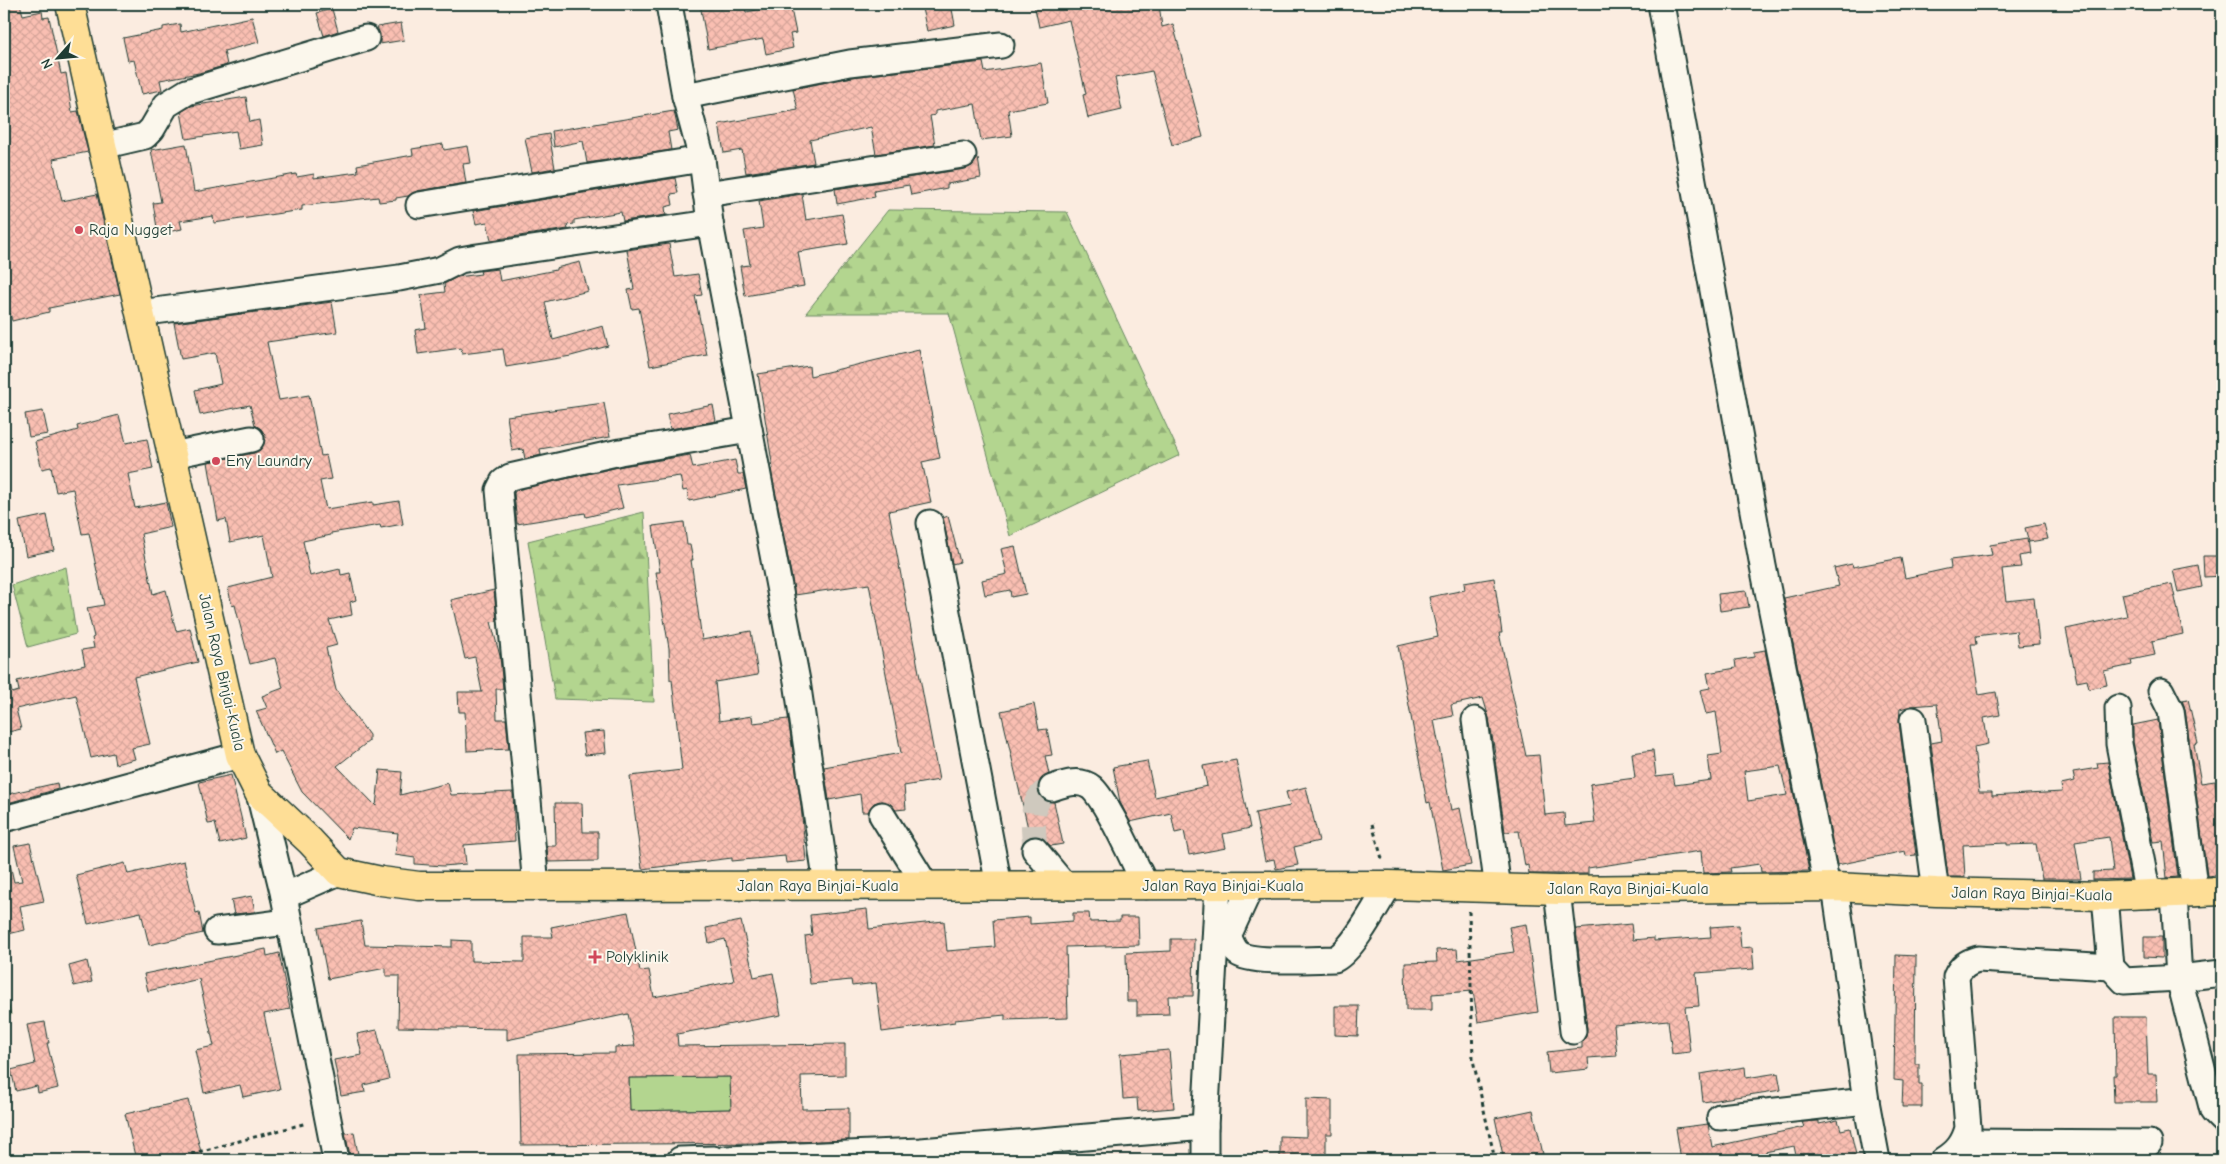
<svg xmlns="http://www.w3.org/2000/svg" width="2226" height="1164" viewBox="0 0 2226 1164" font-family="'Comic Neue',sans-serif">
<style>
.green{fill:#b3d58f;stroke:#698962}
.forest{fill:url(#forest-firs);stroke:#698962}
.building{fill:url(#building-cross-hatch);stroke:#1f3d34;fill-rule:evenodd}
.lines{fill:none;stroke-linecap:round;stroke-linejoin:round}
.minor-tunnel{stroke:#cfc9be;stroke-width:25;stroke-dasharray:25 12;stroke-linecap:butt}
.minor-casing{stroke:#1f3d34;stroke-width:29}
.major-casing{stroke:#1f3d34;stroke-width:31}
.path{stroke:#1f3d34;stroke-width:3;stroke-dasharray:4 4;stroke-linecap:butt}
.minor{stroke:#fbf7ec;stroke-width:25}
.major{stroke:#fede96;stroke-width:28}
.poi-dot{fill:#d1495b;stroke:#fbf7ec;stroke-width:2}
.labels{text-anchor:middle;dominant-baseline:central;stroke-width:4;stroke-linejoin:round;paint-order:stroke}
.poi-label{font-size:16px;fill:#1f3d34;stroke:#fbf7ec;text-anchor:start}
.street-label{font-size:16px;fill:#1f3d34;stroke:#fbf7ec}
</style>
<defs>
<pattern id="forest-firs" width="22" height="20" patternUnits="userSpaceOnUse" patternTransform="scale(1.25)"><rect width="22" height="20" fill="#b3d58f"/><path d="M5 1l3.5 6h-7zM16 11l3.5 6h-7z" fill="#91ae76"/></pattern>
<pattern id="building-cross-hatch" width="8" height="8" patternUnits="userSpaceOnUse" patternTransform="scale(1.25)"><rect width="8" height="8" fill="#fabfb2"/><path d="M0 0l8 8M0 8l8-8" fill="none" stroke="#d6a59a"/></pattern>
</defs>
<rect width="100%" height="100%" fill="#fbece0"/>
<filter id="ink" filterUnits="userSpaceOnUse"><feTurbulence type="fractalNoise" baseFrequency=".02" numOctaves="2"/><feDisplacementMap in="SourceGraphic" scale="10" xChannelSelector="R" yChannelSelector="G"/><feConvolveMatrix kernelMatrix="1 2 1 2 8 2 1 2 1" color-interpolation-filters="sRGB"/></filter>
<g filter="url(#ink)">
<path class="green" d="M730 1077 731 1109 630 1111 629 1078Z"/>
<g class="forest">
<path d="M888 210 1067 212 1180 455 1010 536 949 313H806Z"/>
<path d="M644 512 654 702 555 699 528 541Z"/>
<path d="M66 567 76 634 28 647 12 585Z"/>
<path d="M4 986 11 1015 4 1016Z"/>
</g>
<g class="building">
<path d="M4 4H20L23 15 42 11 43 18 49 17 61 74 66 73 72 112 78 111 88 152 53 159 62 201 97 194 120 294 49 308V312L12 321 10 313 4 314Z"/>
<path d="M700 4H744L746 12 790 4 796 33 790 34 793 48 766 54 763 39 708 49Z"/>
<path d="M921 4H951L955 25 927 31Z"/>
<path d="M1034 4H1159L1162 27 1173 24 1203 137 1172 145 1152 71 1115 78 1122 110 1088 118 1083 95 1086 94 1069 20 1039 27Z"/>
<path d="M332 9 338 31 324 36 317 13Z"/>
<path d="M252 17 259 42 224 51 227 65 199 73 160 80 162 90 142 94 134 60 128 61 123 38 163 30V27L180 24 181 32Z"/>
<path d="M401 23 404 40 380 44V34L377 27Z"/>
<path d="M983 62 985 72 1041 63 1048 103 1008 110 1012 136 981 140 975 104 935 111V115L930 116 935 145 876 154 871 127 810 140 814 163 746 173 742 150 724 153 719 124 798 110 793 89 852 77Z"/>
<path d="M246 97 250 122 259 120 263 145 239 149 236 131 186 139 181 112 191 106Z"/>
<path d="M674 111 678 130 668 132 671 150 587 163 583 141 554 147 552 131Z"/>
<path d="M549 134 555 168 532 172 525 138Z"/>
<path d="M186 144 194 192 296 174 297 177 314 174V178L358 172 357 165 413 155 412 149 443 144 444 150 468 146 471 163 463 164 466 183 417 191 408 196 396 198V200L379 202 378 197 302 206V210L214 223 213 216 180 221 182 229 158 234 153 203 161 202 151 150Z"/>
<path d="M978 158 981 178 947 184V188L911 195 909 185 874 191 875 197 837 204 835 189 965 169 972 166Z"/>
<path d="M675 178 678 193 671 194 673 205 665 207 666 215 623 221 621 212 574 220V224L567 225 568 229 491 240 487 222 476 224 473 211Z"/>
<path d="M802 194 806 220 842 214 848 244 798 252 804 286 745 296 740 266 750 265 744 231 763 228 759 201Z"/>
<path d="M669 244 675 277 698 274 702 295 695 296 707 355 650 366 639 308 632 309 628 290 634 289 627 250Z"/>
<path d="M580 262 588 291 545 302 553 340 603 326 608 346 571 356 506 367 503 349 462 354 461 348 418 354 415 330 426 328 421 295 445 292 444 284 457 277 481 274 480 271 498 269 500 281 556 270V268Z"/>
<path d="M332 302 337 332 267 342 279 400 309 395 321 456 326 455 331 479 320 481 326 509 373 502V505L399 501 403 524 381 528 380 525 331 533V535L303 541 310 576 340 569 341 575 350 573 356 600 350 602 352 615 329 620 337 645 326 648 336 690 369 735V741L337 766 376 806 380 770 402 772 400 795 448 783 451 795 513 792 515 841 464 845 466 864 443 866 415 864V858L395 855 398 833 352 828 348 839 302 792 281 751 275 754 256 711 267 708 262 696 283 688 275 658 250 664 235 605 232 606 228 588 272 577 264 535 230 542 226 519 218 521 208 462 254 453 260 450 264 444 265 436 261 429 255 425 250 405 200 415 195 390 221 384 215 353 181 359 174 323Z"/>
<path d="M919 350 940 458 922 462 931 502 889 511 939 780 904 786 906 809 896 810 889 803 881 801 874 803 868 812H862L860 794 829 800 824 767 901 753 869 584 795 595 771 470 773 469 758 374 809 366 810 376Z"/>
<path d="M604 403 610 437 540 449 541 455 525 459 523 449 512 451 507 416Z"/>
<path d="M713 405 716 421 670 429 667 414Z"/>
<path d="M43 411 48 434 29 437 25 414Z"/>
<path d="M119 415 126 443 147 439 153 469 128 474 135 508 166 502 171 527 141 534 153 594 166 590 176 631 190 628 198 662 134 677 150 744 132 748 135 759 115 764 113 753 91 758 76 695 16 709 21 729 4 733V685L10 684 12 693 19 691 17 681 85 665 82 650 94 648 92 638 94 637 87 608 104 605 89 533 82 534 73 489 56 492 51 467 42 469 35 442 78 430 77 426Z"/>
<path d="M690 455 693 468 735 460 738 474H743L746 489 689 501 687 490 683 491 680 476 617 485 623 508 586 517 585 513 517 524 514 493 516 490 623 466Z"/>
<path d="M47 515 54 550 26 556 19 521Z"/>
<path d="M948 516 960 562 952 564 943 518Z"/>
<path d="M684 522 687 545H690L693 560H691L702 640 751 631 758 675 715 682 719 721 752 716 753 723 788 719 801 805 806 861 786 863 785 856 732 861V858L642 869 630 776 682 770 672 680H670L669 648 656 572H660L653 526Z"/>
<path d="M2044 524 2048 539 2029 542 2025 528Z"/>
<path d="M2027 539 2029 554 2019 556 2021 567 2002 569 2006 601 2034 598 2039 644 2018 646 2016 631 1976 636 1977 644H1971L1979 695 1996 692 2000 715 1984 718 1988 744 1974 747 1979 792H1992V796L2062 792 2061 784 2075 781 2073 772 2098 768 2097 763 2108 762 2130 879 2093 880V872L2113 871 2109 837 2075 842 2081 879H2042L2036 844 2007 845V843L1963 845 1965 877H1948L1931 743 1942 741 1937 704 1911 706 1900 709 1899 722 1916 855 1906 856 1905 851 1837 865 1784 598 1839 586 1834 568 1852 564 1853 567 1901 558 1905 578 1951 568 1950 560 1992 555 1990 545Z"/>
<path d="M1015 546 1026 594 1011 597 1010 590 985 595 982 580 1007 574 1001 549Z"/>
<path d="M2203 556H2222V576L2204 577Z"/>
<path d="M2198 565 2202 587 2178 592 2173 570Z"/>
<path d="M1494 578 1502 633H1499L1526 756 1539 755 1545 815 1564 813 1565 826 1595 823 1590 784 1635 778 1632 753 1653 750 1656 777 1673 775 1675 785 1711 780 1708 756 1722 754 1716 712 1706 714 1700 690 1710 688 1707 673 1736 668 1735 660 1754 657V652L1765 650 1809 871 1761 872 1760 864 1730 868 1731 872 1703 873 1701 851 1588 868V874H1529L1528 865 1525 866 1519 831 1505 832 1495 760 1496 759 1489 718 1483 698 1451 705 1453 716 1434 720 1451 810 1460 808 1471 865 1443 870 1430 802 1427 803 1398 646 1438 637 1429 597 1465 590 1464 583ZM1780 766 1787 795 1748 801 1744 771Z"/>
<path d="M2172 584 2183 634 2152 641 2155 655 2131 660 2132 665 2104 671 2107 685 2089 689 2087 680 2077 682 2066 629 2127 616 2122 594Z"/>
<path d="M494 590 497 621 491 622 500 656 503 689H496L497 719H506L509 749 467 751 465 712H459L458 692H482L475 657 465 659 451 600Z"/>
<path d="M1746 591 1749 607 1720 611 1718 594Z"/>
<path d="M2188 699 2198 743 2194 744 2201 783 2215 781 2222 845V874L2207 876 2185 709 2182 700Z"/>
<path d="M1034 704 1039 730 1047 729 1052 755 1045 756 1049 774 1041 779 1038 785V792L1043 799 1054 802 1063 844 1051 846 1040 837H1030L1001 711Z"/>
<path d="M2158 720 2178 877 2167 878 2163 841 2153 842 2133 742V725Z"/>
<path d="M604 731 606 753 585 755 582 733Z"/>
<path d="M1236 760 1250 828 1223 834 1226 848 1189 855 1184 831 1175 833 1171 813 1130 822 1120 802 1113 767 1147 761 1155 797 1207 786 1203 766Z"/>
<path d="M231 775 246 838 220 844 215 823 208 824 199 782Z"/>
<path d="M57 783 58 789 4 804V795Z"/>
<path d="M1306 787 1319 841 1294 847 1298 865 1276 869 1274 859 1265 861 1255 813 1290 806 1286 792Z"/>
<path d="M555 803H582L583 832H598V861L548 862 547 846H556Z"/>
<path d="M30 843 44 901 20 906 25 930 4 935V865L10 864 14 882 22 881 14 846Z"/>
<path d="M184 861 196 913 199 912 203 933 149 945 141 912 88 924 76 875 125 863 128 874Z"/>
<path d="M252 896 255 912 234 914 231 900Z"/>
<path d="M867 909 869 929 944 921 947 951 995 947 993 920 1030 917V924L1073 921V913H1089L1090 922 1120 921V917H1138L1139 945 1066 947 1068 1018 1005 1020V1015L955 1020V1022L882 1032 876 983 852 986 851 980 810 984 805 936 812 935 810 915Z"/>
<path d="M628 912 640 971 649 970 654 997 734 981 725 939 709 943 706 928 741 921 754 977 773 973 781 1015 677 1034 678 1046 845 1044V1075L801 1076 802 1109 849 1108V1140L770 1143 521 1145 519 1054 615 1053V1047L635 1046 628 1014 507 1040V1029L398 1027 399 976H386V968L328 979 318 928 361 921 365 945 452 947V940L471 941V961L524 962V937H553L551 927ZM730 1077 731 1109 630 1111 629 1078Z"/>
<path d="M1526 924 1538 1012 1478 1022 1473 991 1432 994V1010H1406L1405 963 1437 962 1436 950 1457 949 1458 960 1514 952 1509 927Z"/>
<path d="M1631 924 1633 940 1654 938V941L1711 937 1710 927 1739 925 1741 948 1752 947 1754 969 1696 973 1699 1006 1685 1007 1690 1052 1672 1054 1668 1020 1614 1025 1617 1056 1588 1058 1589 1069 1549 1073 1547 1052 1582 1048V1042L1586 1036 1587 1029 1576 929Z"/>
<path d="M2144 937H2162V958L2144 957Z"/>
<path d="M1171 939H1194L1193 996H1168L1169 1014 1137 1015V1001H1127L1126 953 1171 951Z"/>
<path d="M266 949 267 956 279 953 290 1009 264 1014 280 1089 243 1097 240 1085 204 1093 195 1050 214 1046 199 979 148 991 144 974Z"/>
<path d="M1896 955 1916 956 1915 1064H1919V1084H1922V1107H1902L1903 1081 1894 1080Z"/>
<path d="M87 961 92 982 74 986 69 966Z"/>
<path d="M1335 1006H1359L1358 1036 1335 1035Z"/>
<path d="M2115 1017H2146L2148 1074H2156L2157 1102H2114L2113 1075H2116Z"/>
<path d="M45 1022 49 1043H47L58 1088 38 1093 37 1086 16 1091 11 1070 35 1064 27 1025Z"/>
<path d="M377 1030 389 1079 364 1085 365 1092 341 1096 334 1060 362 1055 357 1034Z"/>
<path d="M1169 1050 1174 1108 1138 1111 1137 1098 1123 1099 1120 1054Z"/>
<path d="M1745 1067 1746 1078 1778 1073 1781 1090 1703 1102 1700 1074Z"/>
<path d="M1306 1099 1332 1100V1134H1326V1157H1280V1136L1306 1137Z"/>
<path d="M188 1100 203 1160H136L125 1114Z"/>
<path d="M1533 1110 1543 1154 1515 1160H1504L1495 1118Z"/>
<path d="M1838 1120 1841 1130 1850 1128 1856 1155 1832 1160H1797L1794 1146 1765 1152 1766 1160H1681L1676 1128 1708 1124 1712 1147 1804 1127 1802 1122 1819 1121V1124Z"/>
<path d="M354 1132 358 1154 350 1155 345 1133Z"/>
</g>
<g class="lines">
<path class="minor-tunnel" d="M1035 850C1034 828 1027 798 1052 788"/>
<defs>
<g id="minor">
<path d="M669 4 685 96 702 159 710 223 797 681 827 886"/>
<path d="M1661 4 1763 566 1827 887"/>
<path d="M685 96 850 63 1001 45"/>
<path d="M102 146 145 136 152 129 166 105 187 92 366 38"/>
<path d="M706 194 963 155"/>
<path d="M419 205 702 159"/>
<path d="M140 313 399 278 440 270 460 260 477 257 710 223"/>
<path d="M172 455 251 439"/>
<path d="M930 523 999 886"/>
<path d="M2161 691 2171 711 2195 893"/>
<path d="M2118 708 2119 744 2148 895"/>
<path d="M1475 720 1498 889"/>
<path d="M1913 720 1936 892"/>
<path d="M1052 788C1064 784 1080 778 1092 788 1109 804 1134 863 1146 886"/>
<path d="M259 793 284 896 336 1160"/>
<path d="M882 815 926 886"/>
<path d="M4 819 240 755"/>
<path d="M1035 850 1065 886"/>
<path d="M536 886 499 490 503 482 510 477 620 452 749 430"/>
<path d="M1251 886 1228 936C1231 942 1233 949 1238 953 1251 964 1316 959 1335 959 1354 949 1377 904 1389 885"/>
<path d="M1835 887 1866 1101 1877 1160"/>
<path d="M1557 890 1573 1031"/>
<path d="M2174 893 2179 978 2213 1111 2222 1120"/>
<path d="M284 896 339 872"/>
<path d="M2105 896 2111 967 2124 981 2179 978 2222 973"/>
<path d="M217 931 287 922"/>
<path d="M1720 1117 1866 1101"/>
<path d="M1964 1142 2149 1143"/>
<path d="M726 1159 921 1151 1205 1127"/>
<path d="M680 1160 713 1159"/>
<path d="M1205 1160V1127L1218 886"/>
<path d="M1944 1160C1957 1152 1964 1143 1968 1128L1956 977C1961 966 1967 962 1978 959L2111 967"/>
</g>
<path id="major" d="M70 4 240 755 259 793 310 841 339 872 381 881 419 886 1389 885 1557 890 1835 887 1936 892 2105 896 2222 891"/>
</defs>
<use href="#minor" class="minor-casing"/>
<use href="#major" class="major-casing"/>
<g class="path">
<path d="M1372 824 1383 862"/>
<path d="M1469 911 1473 1060 1495 1160"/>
<path d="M168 1160 307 1123"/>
</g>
<use href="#minor" class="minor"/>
<use href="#major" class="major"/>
</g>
</g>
<g class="poi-dot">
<circle cx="79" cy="230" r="5"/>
<circle cx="216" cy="461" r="5"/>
<path d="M592.5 949.5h5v5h5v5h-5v5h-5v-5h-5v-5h5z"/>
</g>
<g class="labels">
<g class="poi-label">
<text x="89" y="230">Raja Nugget</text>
<text x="226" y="461">Eny Laundry</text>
<text x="606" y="957">Polyklinik</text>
</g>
<g class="street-label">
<text transform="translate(222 672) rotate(77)">Jalan Raya Binjai-Kuala</text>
<text x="818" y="886">Jalan Raya Binjai-Kuala</text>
<text x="1223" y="886">Jalan Raya Binjai-Kuala</text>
<text x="1628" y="889">Jalan Raya Binjai-Kuala</text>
<text transform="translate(2032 894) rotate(1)">Jalan Raya Binjai-Kuala</text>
</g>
</g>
<rect width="2226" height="1164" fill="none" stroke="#fbf7ec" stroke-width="20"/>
<rect x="10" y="10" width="2206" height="1144" fill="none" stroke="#1f3d34" stroke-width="2" filter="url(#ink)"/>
<g transform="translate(58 58) rotate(243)" stroke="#fbf7ec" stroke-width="4" paint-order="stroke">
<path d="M0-4L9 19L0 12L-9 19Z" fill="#1f3d34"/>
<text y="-8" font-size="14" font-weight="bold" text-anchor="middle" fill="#1f3d34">N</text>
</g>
</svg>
